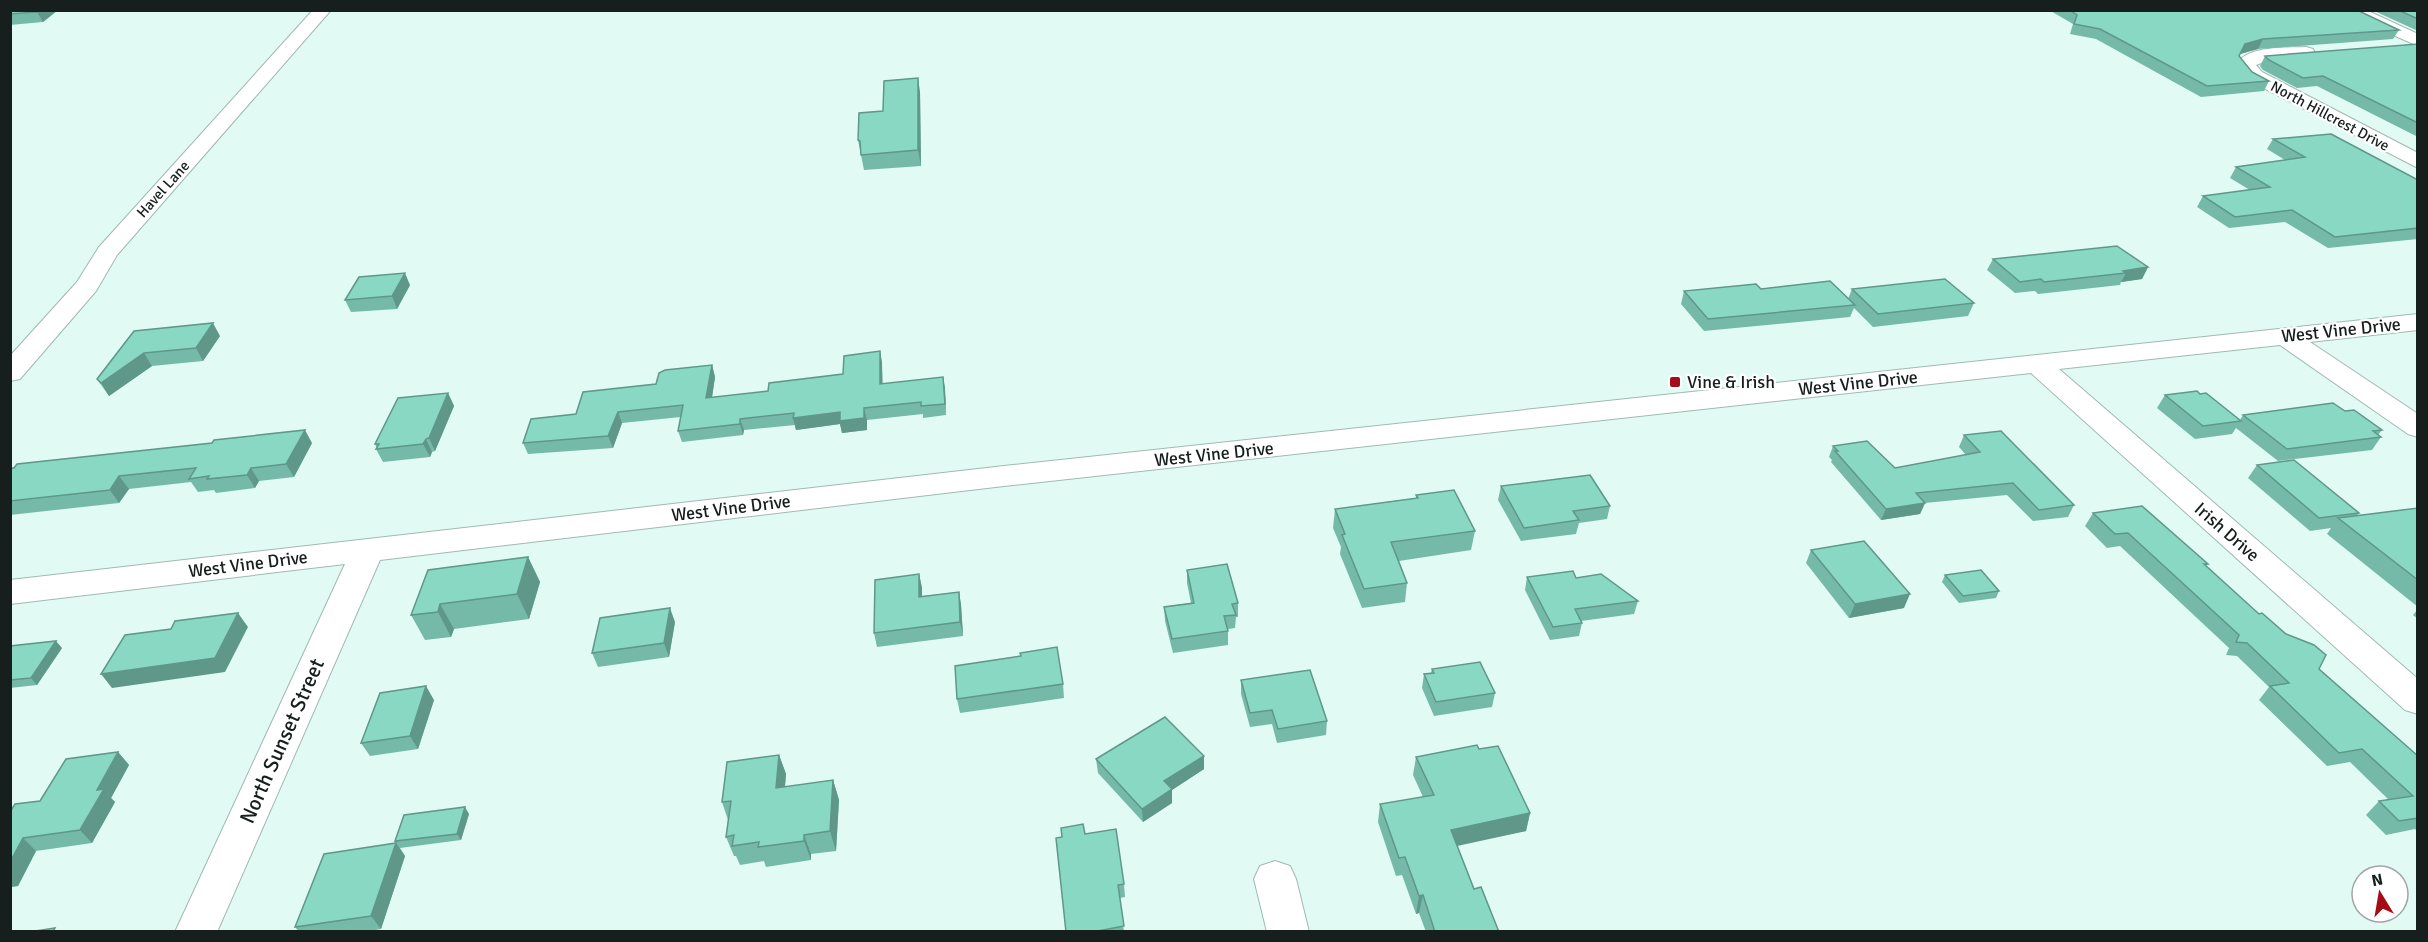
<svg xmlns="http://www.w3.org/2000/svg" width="2428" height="942" viewBox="0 0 2428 942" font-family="Signika,sans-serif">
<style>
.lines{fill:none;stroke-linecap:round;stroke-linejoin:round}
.minor-casing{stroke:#a0b9b2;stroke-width:2}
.minor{fill:#fff;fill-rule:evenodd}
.wall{fill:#75baa9}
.shaded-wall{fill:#5f9789}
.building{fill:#88d8c4;stroke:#5f9789;stroke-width:1.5}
.poi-dot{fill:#a50d16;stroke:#fff;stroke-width:2}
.labels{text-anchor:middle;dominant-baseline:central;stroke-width:4.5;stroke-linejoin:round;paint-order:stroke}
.far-street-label{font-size:15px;fill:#161f1d;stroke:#fff}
.street-label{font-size:18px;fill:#161f1d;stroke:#fff}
.poi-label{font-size:18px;fill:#161f1d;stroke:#fff;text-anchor:start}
.near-street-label{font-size:21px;fill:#161f1d;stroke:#fff}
</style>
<rect width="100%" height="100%" fill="#e1fbf4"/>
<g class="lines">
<defs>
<g id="minor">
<path d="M313 10H331L117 255 96 291 20 379 10 381V356L77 282 99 247Z"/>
<path d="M2343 10H2366L2418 34V46L2345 14Z"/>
<path d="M2306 47 2313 49 2315 53 2313 57 2264 62 2256 65 2262 72 2418 153V168L2248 80 2236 64C2249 45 2285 48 2306 47Z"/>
<path d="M2418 314V330L2310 342 2418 414V437L2408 434 2280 345 2059 369 2418 679V714L2405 710 2031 373 1004 486 380 560 217 932H175L345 564 10 604V580L1004 466Z"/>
<path d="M1275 861 1290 866 1296 879 1309 932H1267L1254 879 1260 866Z"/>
</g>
</defs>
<use href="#minor" class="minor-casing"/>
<use href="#minor" class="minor"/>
</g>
<g class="wall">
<path d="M10 10H58L43 22 10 25Z"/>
<path d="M2049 10H2357L2399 30 2393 39 2258 49 2240 54 2239 56 2252 72 2269 81 2264 91 2201 97 2096 39 2070 34 2073 24Z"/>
<path d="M2372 10H2418V31Z"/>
<path d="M2418 44V137L2317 86 2297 88 2263 70 2260 66 2265 56Z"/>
<path d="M920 92 921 166 864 170 858 140 883 111Z"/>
<path d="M2273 139 2418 180V239L2328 248 2285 222 2229 228 2197 207 2203 196 2250 190 2230 178 2236 167 2285 160 2267 149Z"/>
<path d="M1993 259 2148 267 2142 279 2121 282 2120 285 2038 294 2035 291 2015 293 1987 270Z"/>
<path d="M410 285 397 309 351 312 345 300Z"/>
<path d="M1761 289 1848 299 1852 289 1974 303 1968 316 1873 327 1854 308 1850 317 1704 331 1681 304 1684 291Z"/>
<path d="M134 331 220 336 203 361 152 366 109 396 97 379Z"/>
<path d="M880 351 882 363V384L943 377 945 389 946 415 923 418V414L867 420V430L842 433 840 424 796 430 795 425 744 430 743 435 682 442 678 431 681 417 622 423 613 448 528 454 523 443 576 414 712 365 715 377 712 398 768 391 843 374Z"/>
<path d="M448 393 454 406 435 451 432 452 430 457 383 462 376 449 377 448 375 444Z"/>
<path d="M2200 394 2240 420 2243 415 2345 411 2382 430 2378 435 2381 437 2372 450 2278 461 2236 428 2232 434 2195 439 2157 408 2165 395Z"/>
<path d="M1964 435 2074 505 2068 517 2033 521 2007 495 1925 503 1920 514 1881 520 1831 462 1832 460 1829 457 1833 446 1895 468 1966 455 1959 447Z"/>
<path d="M312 443 294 477 259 481 255 488 216 493 214 490 198 492 191 482 129 489 119 503 10 515V468Z"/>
<path d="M2257 465 2359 513 2357 516 2418 508V607L2327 534 2331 528 2310 531 2248 478Z"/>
<path d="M1501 486 1610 506 1607 519 1579 523 1576 534 1521 541 1498 500Z"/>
<path d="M1416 495 1475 531 1471 550 1399 561 1407 583 1405 602 1362 608 1340 554 1341 547 1333 528 1335 509 1416 498Z"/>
<path d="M2093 513 2208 564 2206 566 2319 669 2418 756V832L2415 829 2386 835 2366 815 2379 801 2389 800 2350 762 2327 766 2259 700 2269 687 2237 656 2226 655 2229 648 2120 546 2107 548 2085 526Z"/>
<path d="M1811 550 1904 608 1849 618 1806 563Z"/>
<path d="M528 557 540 582 529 619 454 629 451 637 425 640 411 615Z"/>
<path d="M1187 570 1238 603V617H1236L1235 628 1228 629V645L1173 653 1165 621 1164 607 1191 603 1187 583Z"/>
<path d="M919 574 922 588V596L959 592 961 605 963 636 877 647 874 633Z"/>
<path d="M1945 575 1999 591 1996 598 1959 603 1942 582Z"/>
<path d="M1527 577 1576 578 1638 601 1634 614 1581 621 1582 623 1579 636 1550 640 1525 590Z"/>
<path d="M2418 609V619L2413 615Z"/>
<path d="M675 622 669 657 598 667 592 653Z"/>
<path d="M10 646 62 648 37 685 10 688Z"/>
<path d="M1432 669 1495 693 1492 707 1434 716 1422 688 1424 674 1431 673Z"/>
<path d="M1241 680 1327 721 1326 735 1277 743 1272 724 1250 727 1241 694Z"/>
<path d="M1063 684 1064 698 960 713 957 699Z"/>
<path d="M434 700 418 749 370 756 361 743Z"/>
<path d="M1479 749 1530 813 1526 831 1457 845 1474 889 1499 932H1426L1419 913 1416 914 1402 875 1396 876 1378 822 1380 804 1423 797 1413 775 1416 757Z"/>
<path d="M118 752 129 765 111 798 115 802 92 843 36 851 18 886 10 887V812L40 801Z"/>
<path d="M779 755 786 774 785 787 833 780 839 800 836 851 811 854V860L766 867 764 861 740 865 736 856H734L726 837 728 820 722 802Z"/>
<path d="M1096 759 1204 769 1172 790V803L1143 822 1098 773Z"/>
<path d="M469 814 461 840 400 848 405 856 381 929 364 932H299L295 927 396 843 395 841Z"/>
<path d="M1085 834 1124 884 1125 897 1120 898 1124 932H1066Z"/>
</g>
<g class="shaded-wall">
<path d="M40 10H58L43 22 37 12Z"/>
<path d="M2263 39 2258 49 2240 54 2245 44Z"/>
<path d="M918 78 920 92 921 166 918 150Z"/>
<path d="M2148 267 2142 279 2121 282 2126 273 2123 271Z"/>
<path d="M405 273 410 285 397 309 392 296Z"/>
<path d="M213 323 220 336 203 361 196 348Z"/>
<path d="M880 351 882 363 883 396 880 384Z"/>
<path d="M144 353 152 366 109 396 101 383Z"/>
<path d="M712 365 715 377 710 410 706 398Z"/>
<path d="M943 377 945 389 946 415 945 404Z"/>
<path d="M448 393 454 406 435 451 429 438Z"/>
<path d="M864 408 867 420V430L842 433 840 424 796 430 793 418Z"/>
<path d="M618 412 622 423 613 448 608 436Z"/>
<path d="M740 419 744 430 743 435 740 424Z"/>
<path d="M305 430 312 443 294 477 286 464Z"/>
<path d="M426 439 432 452 430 457 423 444Z"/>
<path d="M251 468 259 481 255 488 247 475Z"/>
<path d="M119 476 129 489 119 503 110 490Z"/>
<path d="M1925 503 1920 514 1881 520 1886 509Z"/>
<path d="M528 557 540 582 529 619 517 594Z"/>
<path d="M919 574 922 588V610L919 597Z"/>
<path d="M959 592 961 605 963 636 960 622Z"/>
<path d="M1910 594 1904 608 1849 618 1855 604Z"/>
<path d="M440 604 454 629 451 637 438 612Z"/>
<path d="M670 608 675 622 669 657 664 643Z"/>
<path d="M238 613 248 627 225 672 112 688 101 674Z"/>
<path d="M56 641 62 648 37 685 31 678Z"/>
<path d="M426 686 434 700 418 749 410 736Z"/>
<path d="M118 752 129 765 111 798 115 802 92 843 80 830 97 790Z"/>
<path d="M779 755 786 774 783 808 776 788Z"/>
<path d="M1204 756V769L1172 790V803L1143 822 1142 809 1164 781Z"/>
<path d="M833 780 839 800 836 851 830 831Z"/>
<path d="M465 807 469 814 461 840 457 834Z"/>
<path d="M1530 813 1526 831 1448 848 1451 830Z"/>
<path d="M804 835 811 854V860L804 841Z"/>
<path d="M23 838 36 851 18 886 10 887V862Z"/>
<path d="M396 843 405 856 381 929 371 916Z"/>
<path d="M1423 895 1419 913 1416 914 1419 896Z"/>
</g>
<g class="building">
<path d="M10 10H40L37 12 10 14Z"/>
<path d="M2070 10H2357L2399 30 2263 39 2245 44 2239 56 2252 72 2269 81 2207 86 2100 29 2074 24 2077 15Z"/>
<path d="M2398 10H2418V19Z"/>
<path d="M2418 44V123L2323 76 2303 78 2269 60 2265 56Z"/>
<path d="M918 78V150L861 155 860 141 858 140 859 113 883 111 884 81Z"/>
<path d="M2331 134 2418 180V228L2335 237 2292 210 2235 217 2203 196 2270 187 2236 167 2305 157 2273 139Z"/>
<path d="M2117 246 2148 267 2123 271 2126 273 2044 282 2041 279 2020 282 1993 259Z"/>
<path d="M405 273 392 296 345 300 359 277Z"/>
<path d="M1945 279 1974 303 1878 314 1852 289Z"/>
<path d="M1830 281 1855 305 1708 319 1684 291 1756 284 1761 289Z"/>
<path d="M213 323 196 348 144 353 101 383 97 379 134 331Z"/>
<path d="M880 351V384L943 377 945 404 921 406V402L864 408V418L840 421V412L793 418 794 413 740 419V424L678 431 683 405 618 412 608 436 523 443 531 419 576 414 583 392 656 384 659 373 665 370 712 365 706 398 768 391 769 383 843 374 844 356Z"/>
<path d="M2197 391 2200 394 2206 393 2241 421 2203 426 2165 395Z"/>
<path d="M448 393 429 438 426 439 423 444 376 449 379 444H375L398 398Z"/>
<path d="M2333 403 2345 411 2354 410 2382 430 2373 431 2381 437 2287 449 2243 415Z"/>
<path d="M305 430 286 464 251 468 247 475 207 479 209 476 189 479 196 468 119 476 110 490 10 501V468H14L17 464 212 443 214 440Z"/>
<path d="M2001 431 2074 505 2039 510 2013 483 1916 493 1925 503 1886 509 1835 451H1838L1833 446 1867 441 1895 468 1980 452 1964 435Z"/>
<path d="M2294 460 2359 513 2319 518 2257 465Z"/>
<path d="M1590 475 1610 506 1573 511 1579 520 1524 528 1501 486Z"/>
<path d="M1454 490 1475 531 1391 542 1407 583 1364 589 1342 535 1345 534 1335 509 1418 498 1416 495Z"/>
<path d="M2142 506 2208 564H2204L2259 614 2262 613 2286 634 2314 645 2326 655 2319 669 2418 756V818L2399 821 2379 801 2413 796 2362 749 2339 753 2270 686 2289 683 2247 643 2236 642 2239 635 2128 533 2115 534 2093 513Z"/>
<path d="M2418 508V580L2338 518Z"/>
<path d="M1864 541 1910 594 1855 604 1811 550Z"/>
<path d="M528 557 517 594 440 604 438 612 411 615 428 570Z"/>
<path d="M1227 564 1238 603 1232 604 1236 615 1224 616 1228 631 1172 639 1164 607 1194 603 1187 570Z"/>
<path d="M1981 570 1999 591 1963 596 1945 575Z"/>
<path d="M1573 571 1576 578 1601 574 1638 601 1575 609 1582 623 1553 627 1527 577Z"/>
<path d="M919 574V597L959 592 960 622 874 633 875 580Z"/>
<path d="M670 608 664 643 592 653 600 618Z"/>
<path d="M238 613 215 658 101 674 125 635 171 629 175 621Z"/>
<path d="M56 641 31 678 10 680V646Z"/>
<path d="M1057 647 1063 684 957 699 955 666 1021 656 1020 653Z"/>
<path d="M1480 662 1495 693 1436 702 1424 674 1434 673 1432 669Z"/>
<path d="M1310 670 1327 721 1278 729 1272 710 1250 713 1241 680Z"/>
<path d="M426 686 410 736 361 743 380 693Z"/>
<path d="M1165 717 1204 756 1164 781 1172 789 1142 809 1096 759Z"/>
<path d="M1477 745 1479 749 1498 746 1530 813 1451 830 1474 889 1481 887 1499 932H1435L1423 895 1419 896 1405 857 1399 858 1380 804 1434 795 1416 757Z"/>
<path d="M118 752 97 790 104 789 80 830 23 838 10 862V812L15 804 40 801 66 759Z"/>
<path d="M779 755 776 788 833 780 830 831 804 835V841L758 847 759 842 732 846 734 835 726 837 731 801 722 802 727 762Z"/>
<path d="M465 807 457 834 395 841 404 815Z"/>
<path d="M1083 824 1085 834 1116 829 1124 884 1118 885 1124 926 1093 932H1066L1056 838 1062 837 1061 828Z"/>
<path d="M396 843 371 916 295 927 324 854Z"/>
<path d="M55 928 53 932H29Z"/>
</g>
<rect class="poi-dot" x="1669" y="376" width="12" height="12" rx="3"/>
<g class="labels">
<g class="far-street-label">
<text transform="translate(2330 116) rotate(28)">North Hillcrest Drive</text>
<text transform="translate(163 189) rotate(-48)">Havel Lane</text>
</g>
<g class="street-label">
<text transform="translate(2341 330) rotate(-6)">West Vine Drive</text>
<text transform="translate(1858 383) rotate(-6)">West Vine Drive</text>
<text transform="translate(1214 454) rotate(-6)">West Vine Drive</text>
<text transform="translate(731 508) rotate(-7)">West Vine Drive</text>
<text transform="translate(2227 532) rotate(41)">Irish Drive</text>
<text transform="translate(248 564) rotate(-7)">West Vine Drive</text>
</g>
<g class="poi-label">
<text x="1687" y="382">Vine &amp; Irish</text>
</g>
<g class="near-street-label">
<text transform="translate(282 741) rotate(-66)">North Sunset Street</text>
</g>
</g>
<rect width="2428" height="942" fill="none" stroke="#161f1d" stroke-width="24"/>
<g transform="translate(2380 894) rotate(349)"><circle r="28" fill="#ffffff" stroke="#a2a5a5" stroke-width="1.5"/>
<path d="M0-4.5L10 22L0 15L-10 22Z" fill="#a50d16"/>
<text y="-9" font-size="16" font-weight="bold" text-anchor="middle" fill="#161f1d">N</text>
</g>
</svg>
